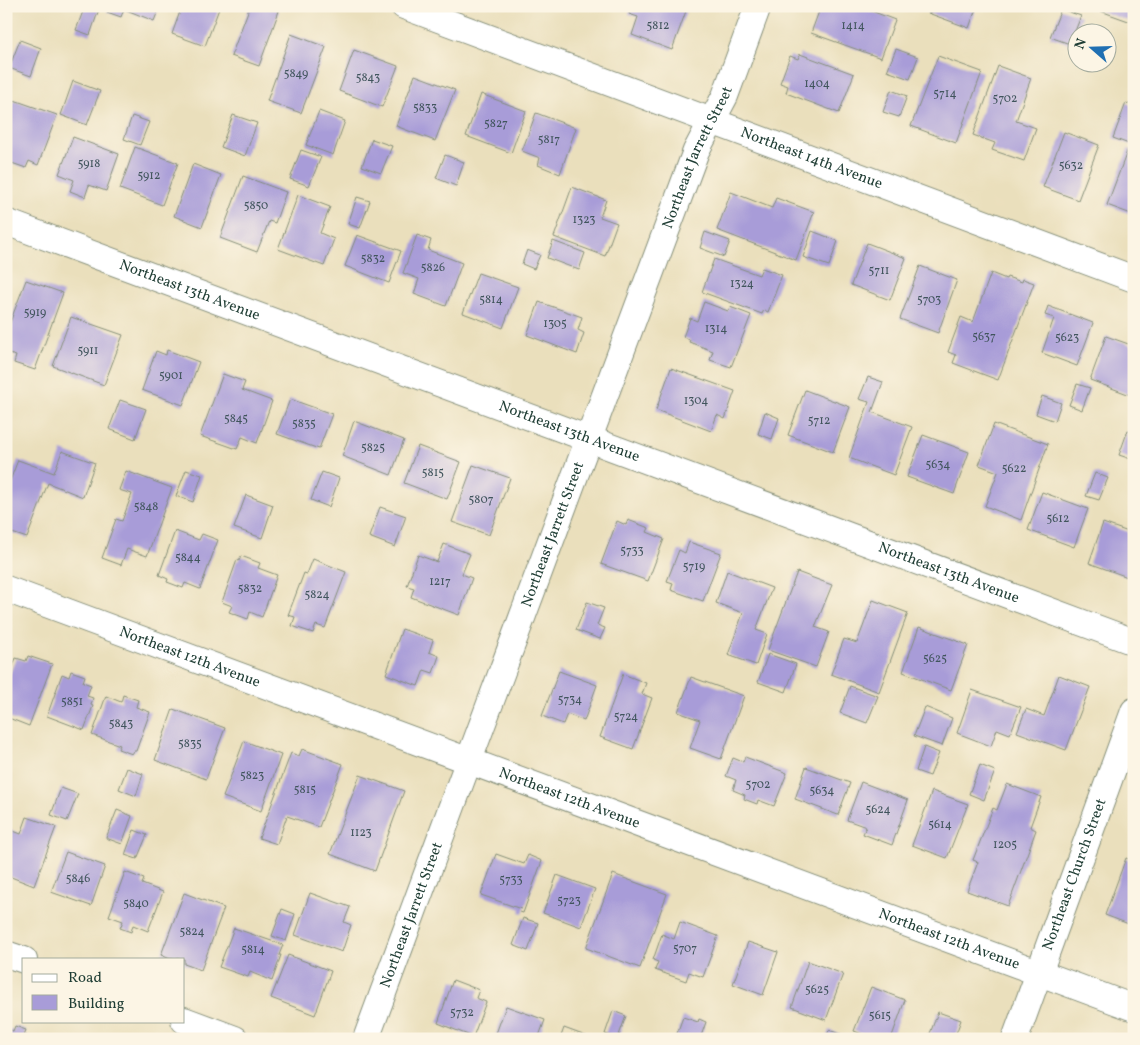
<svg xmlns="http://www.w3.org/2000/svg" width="1140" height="1045" viewBox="0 0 1140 1045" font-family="Vollkorn,serif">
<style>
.building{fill:#a89cd8}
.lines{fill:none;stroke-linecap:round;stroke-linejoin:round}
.minor-casing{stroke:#848e78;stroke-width:28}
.minor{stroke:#fff;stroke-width:26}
.labels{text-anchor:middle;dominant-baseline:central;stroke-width:4;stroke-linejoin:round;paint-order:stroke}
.number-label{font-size:12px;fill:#41555d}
.street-label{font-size:15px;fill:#1f3d34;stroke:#fcf5e5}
</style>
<rect width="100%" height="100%" fill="#fcf5e5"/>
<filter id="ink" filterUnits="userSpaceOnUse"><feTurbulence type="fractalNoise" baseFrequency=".02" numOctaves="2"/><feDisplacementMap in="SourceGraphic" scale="10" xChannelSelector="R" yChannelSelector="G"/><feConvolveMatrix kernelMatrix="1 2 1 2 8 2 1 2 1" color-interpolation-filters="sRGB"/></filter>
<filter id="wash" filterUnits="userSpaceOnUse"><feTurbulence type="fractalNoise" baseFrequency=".0096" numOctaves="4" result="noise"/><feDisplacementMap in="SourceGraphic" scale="20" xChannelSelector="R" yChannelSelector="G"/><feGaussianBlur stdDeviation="1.12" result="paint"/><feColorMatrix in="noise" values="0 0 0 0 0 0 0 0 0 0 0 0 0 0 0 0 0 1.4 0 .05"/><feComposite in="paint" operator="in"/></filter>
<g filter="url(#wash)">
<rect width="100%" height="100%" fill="#eadfbc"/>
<g id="blocks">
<g class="building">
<path d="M85 6H90L99 9 90 35 76 30Z"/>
<path d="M109 6H160L154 21 124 9 121 17 107 12Z"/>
<path d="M182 6H220L205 46 172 34Z"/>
<path d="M250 6H266L279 11 259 66 231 56Z"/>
<path d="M632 6H674L686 11 672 50 632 35 638 17 629 14Z"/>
<path d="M821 6H858L895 20 881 58 811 33Z"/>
<path d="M930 6H977L969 28 928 13Z"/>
<path d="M1096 6H1134V23L1095 9Z"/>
<path d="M1061 9 1081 16 1070 44 1050 37Z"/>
<path d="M291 34 326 47 301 113 267 101Z"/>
<path d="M20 40 41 48 31 76 9 68Z"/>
<path d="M896 49 918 57 910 79 887 71Z"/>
<path d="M354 50 398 66 382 107 339 91Z"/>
<path d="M800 54 854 74 839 113 786 93 788 86 780 83 790 56 798 59Z"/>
<path d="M938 56 982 72 956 143 911 126Z"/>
<path d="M998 66 1031 78 1016 121 1036 128 1024 161 992 150 995 143 973 135Z"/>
<path d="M415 75 455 90 435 141 396 126Z"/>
<path d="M73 81 100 91 87 125 61 115Z"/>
<path d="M891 90 907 96 899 117 883 112Z"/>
<path d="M481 94 526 111 511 153 466 136Z"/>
<path d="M14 100 57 115 38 165 29 161 26 168 6 161V121Z"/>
<path d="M1126 103 1134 106V146L1113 138Z"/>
<path d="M319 111 345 121 333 155 306 145Z"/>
<path d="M536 113 576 128 560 174 538 165 540 158 522 151Z"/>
<path d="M233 115 257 123 245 156 221 147Z"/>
<path d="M132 116 149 122 140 145 124 139Z"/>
<path d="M1064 132 1099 145 1078 200 1043 187Z"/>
<path d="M73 137 119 154 106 191 89 185 85 197 70 191 74 180 59 174Z"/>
<path d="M372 139 392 146 381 173 362 166Z"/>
<path d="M135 147 178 163 162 205 120 189Z"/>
<path d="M1128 149 1134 151V215L1107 205Z"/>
<path d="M301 150 321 157 309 186 290 179Z"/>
<path d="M445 155 464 162 456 186 436 178Z"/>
<path d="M193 164 221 175 202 227 174 216Z"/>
<path d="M243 176 286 192 275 223 269 221 257 252 220 238Z"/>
<path d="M572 187 606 200 600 217 617 223 605 256 554 237Z"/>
<path d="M731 192 772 208 776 198 814 212 796 260 717 230Z"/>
<path d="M298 195 330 207 320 233 334 239 324 266 278 249Z"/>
<path d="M357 197 370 201 360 228 348 224Z"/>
<path d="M812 231 838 241 829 266 803 257Z"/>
<path d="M705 232 730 241 724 257 700 248Z"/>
<path d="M357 235 401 251 389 283 345 266Z"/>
<path d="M417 235 431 240 428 250 462 263 446 306 414 294 419 279 403 273Z"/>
<path d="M553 241 585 253 579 270 547 258Z"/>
<path d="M867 243 906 258 890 300 851 285Z"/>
<path d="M527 250 540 255 534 269 522 264Z"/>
<path d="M714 259 759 275 762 268 782 275 768 312 764 310 762 314 702 292Z"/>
<path d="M920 266 957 280 938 333 900 319Z"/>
<path d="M478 273 518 287 503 328 463 313Z"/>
<path d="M991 273 1006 279 1007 277 1022 282 1023 279 1034 283 998 380 953 363 956 355 948 352 961 317 973 322Z"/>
<path d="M26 280 63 293 35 370 14 363 16 356 6 353V333Z"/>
<path d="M539 302 582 317 578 330 584 333 577 354 527 335Z"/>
<path d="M704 302 728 311 730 307 751 315 731 367 710 360 713 351 689 342 690 340 683 337 690 318 697 321Z"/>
<path d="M1048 306 1093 323 1077 366 1042 353 1054 318 1045 315Z"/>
<path d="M71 317 123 335 104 385 53 366Z"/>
<path d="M1106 336 1134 346 1133 396 1090 380Z"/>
<path d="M167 350 199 362 183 405 142 390 156 351 166 355Z"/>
<path d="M671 368 735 391 725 419 717 415 711 431 656 410Z"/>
<path d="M223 374 245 382 242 390 272 401 257 443 242 437 237 449 200 436Z"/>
<path d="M868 377 883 382 872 412 912 427 894 475 849 458 869 402 859 399Z"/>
<path d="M1077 384 1090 388 1082 410 1069 405Z"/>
<path d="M805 390 850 407 833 452 788 435Z"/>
<path d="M1042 396 1061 403 1055 421 1036 414Z"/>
<path d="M290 399 332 414 319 449 277 434Z"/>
<path d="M120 400 146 409 135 439 109 429Z"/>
<path d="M765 412 779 418 772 439 758 434Z"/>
<path d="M354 421 404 440 391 475 342 456Z"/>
<path d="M994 424 1048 444 1021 520 985 506 998 472 979 465Z"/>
<path d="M1128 430 1134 432V460L1119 455Z"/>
<path d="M923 435 969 452 954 494 907 477Z"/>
<path d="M418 446 461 462 447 499 404 483Z"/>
<path d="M62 451 95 463 83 497 48 483 27 538 6 531V491L18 460 54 473Z"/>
<path d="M473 465 510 478 489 535 452 522Z"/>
<path d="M186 470 202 475 193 502 176 496Z"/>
<path d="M126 471 172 488 147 556 127 549 121 565 102 558 116 519 122 521 132 494 119 490Z"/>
<path d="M322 472 339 478 329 507 311 500Z"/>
<path d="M1095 473 1108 478 1099 500 1086 496Z"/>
<path d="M1042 492 1088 509 1074 547 1028 530Z"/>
<path d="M246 495 273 505 262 538 234 528Z"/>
<path d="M380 507 406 516 395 547 369 537Z"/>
<path d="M628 520 649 528 647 532 664 539 648 581 601 564 617 521 626 525Z"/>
<path d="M1103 523 1134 534V576L1133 579 1089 563Z"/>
<path d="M175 531 199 540 202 534 218 540 200 589 185 583 183 588 167 582 168 579 159 575Z"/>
<path d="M689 542 721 553 703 601 671 590 673 583 667 581 679 550 685 553Z"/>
<path d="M444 544 470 554 462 574 472 578 459 615 411 597 414 588 407 586 418 555 437 562Z"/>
<path d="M241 556 260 563 258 568 277 575 262 617 250 612 248 619 229 612 232 606 222 602 237 560 239 561Z"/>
<path d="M313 559 346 572 325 628 316 625 313 633 292 626 295 617 288 615 304 573 307 574Z"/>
<path d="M727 571 772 588 756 630 767 634 756 665 728 655 743 613 716 603Z"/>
<path d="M797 572 832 585 815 627 829 632 816 667 768 650Z"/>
<path d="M873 600 908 613 879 692 831 674 844 639 857 643Z"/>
<path d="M587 602 604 608 597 625 605 628 600 639 576 630Z"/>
<path d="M919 627 968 645 951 690 903 672Z"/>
<path d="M402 629 433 640 429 652 439 656 433 673 424 670 418 686 386 674Z"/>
<path d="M768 654 796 664 786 692 758 682Z"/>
<path d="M28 656 52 664 29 726 6 717V684L16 658 26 661Z"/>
<path d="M71 671 85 676 83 682 91 685 87 696 93 698 91 705 93 706 84 730 47 716 62 674 69 677Z"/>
<path d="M559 671 597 685 584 721 567 714 563 724 542 716Z"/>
<path d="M623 674 646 683 642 694 652 698 633 749 600 737Z"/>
<path d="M1059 675 1090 687 1066 750 1017 732 1026 709 1044 716Z"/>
<path d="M691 677 744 696 721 759 690 748 700 720 678 712Z"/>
<path d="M850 686 878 696 867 723 840 713Z"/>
<path d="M972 690 1021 707 1010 734 997 729 991 746 957 733Z"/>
<path d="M123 695 138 700 136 707 150 712 136 751H134L132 754 118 749 120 745 92 735 106 696 121 702Z"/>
<path d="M925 707 952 718 942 746 914 736Z"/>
<path d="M173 709 225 728 206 779 155 760Z"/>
<path d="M244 741 281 755 261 811 223 797Z"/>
<path d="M924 747 939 753 930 776 916 771Z"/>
<path d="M302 749 343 764 319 827 287 816 277 844 259 838 291 753 299 756Z"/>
<path d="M745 757 787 773 774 806 758 800 757 804 744 799 745 795 733 790 736 780 726 776 733 758 743 762Z"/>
<path d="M980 765 995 771 984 800 969 794Z"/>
<path d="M806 767 850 783 838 815 795 799Z"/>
<path d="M127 768 143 774 136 796 119 789Z"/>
<path d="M360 775 404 791 375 871 330 854Z"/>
<path d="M861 782 908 800 892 845 863 834 866 827 847 820Z"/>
<path d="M1007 784 1041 797 1030 827 1036 830 1008 906 967 891 978 862 973 860 993 808 997 810Z"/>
<path d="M61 788 78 794 67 821 51 815Z"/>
<path d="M932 791 968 804 947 858 912 845Z"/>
<path d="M117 810 132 816 122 844 106 838Z"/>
<path d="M27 817 56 827 34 886 6 875V828L21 834Z"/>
<path d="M134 830 147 835 137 859 125 855Z"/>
<path d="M66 852 105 866 91 906 51 892Z"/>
<path d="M496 854 524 864 528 855 542 861 523 913 520 912 521 909 481 895Z"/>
<path d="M1126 858 1134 861V926L1105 915Z"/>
<path d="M125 872 144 879 142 884 163 892 148 931 133 925 131 932 120 928 123 921 109 916Z"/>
<path d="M613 874 667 894 640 968 586 948Z"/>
<path d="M557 875 595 889 581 927 543 913Z"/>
<path d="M184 893 224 908 201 970 184 964V959H170L161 955Z"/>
<path d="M310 893 350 907 344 922 351 925 342 952 295 935Z"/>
<path d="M282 909 295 914 286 941 272 936Z"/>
<path d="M523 918 538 923 528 951 513 945Z"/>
<path d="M680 922 718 936 703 977 689 972 686 981 655 970 658 962 653 960 662 934 674 939Z"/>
<path d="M234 928 283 945 279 955H281L272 981 250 972 248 977 219 967Z"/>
<path d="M748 942 778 952 763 995 733 984Z"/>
<path d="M288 955 331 971 315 1015 271 998Z"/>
<path d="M808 961 843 974 826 1020 792 1007Z"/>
<path d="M453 980 479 990 476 998 486 1002 473 1037 438 1023Z"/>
<path d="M871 987 905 1000 891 1039H875L854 1031Z"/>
<path d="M506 1006 545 1020 538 1039H494Z"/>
<path d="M613 1011 626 1016 618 1038 605 1034Z"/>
<path d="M938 1012 961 1020 954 1039H928Z"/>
<path d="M683 1017 698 1022 699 1019 706 1022 700 1039H675Z"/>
<path d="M15 1026 26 1030 24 1035 34 1039H6V1028L13 1031Z"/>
<path d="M564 1028 594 1039H560Z"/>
<path d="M829 1030 848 1037V1039H826Z"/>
</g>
</g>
</g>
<g filter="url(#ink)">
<use href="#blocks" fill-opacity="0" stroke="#848e78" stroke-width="1"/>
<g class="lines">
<defs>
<g id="minor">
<path id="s1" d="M404 6 1134 279"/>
<path id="s2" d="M6 222 1134 642"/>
<path id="s3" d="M6 589 1134 1008"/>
<path d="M6 954 24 960"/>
<path d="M184 1020 235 1039"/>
<path id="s4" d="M366 1039 469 760 696 151 725 96 758 6"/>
<path id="s5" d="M1015 1039 1134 711"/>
</g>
</defs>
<use href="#minor" class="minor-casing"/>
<use href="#minor" class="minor"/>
</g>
</g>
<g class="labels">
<g class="number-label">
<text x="658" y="26">5812</text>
<text x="853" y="26">1414</text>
<text x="296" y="74">5849</text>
<text x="368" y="78">5843</text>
<text x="817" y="84">1404</text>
<text x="945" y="94">5714</text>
<text x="1005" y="99">5702</text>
<text x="425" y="108">5833</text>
<text x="496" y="124">5827</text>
<text x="549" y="140">5817</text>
<text x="89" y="164">5918</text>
<text x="1071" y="166">5632</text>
<text x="149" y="176">5912</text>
<text x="256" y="206">5850</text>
<text x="584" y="220">1323</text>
<text x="373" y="259">5832</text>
<text x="433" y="268">5826</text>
<text x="879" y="271">5711</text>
<text x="742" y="284">1324</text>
<text x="491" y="300">5814</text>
<text x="929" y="300">5703</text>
<text x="35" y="313">5919</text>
<text x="555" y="324">1305</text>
<text x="716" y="329">1314</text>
<text x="984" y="337">5637</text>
<text x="1067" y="338">5623</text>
<text x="88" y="351">5911</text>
<text x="171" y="376">5901</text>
<text x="696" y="401">1304</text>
<text x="236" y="419">5845</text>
<text x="819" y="421">5712</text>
<text x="304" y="424">5835</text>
<text x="373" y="448">5825</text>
<text x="938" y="465">5634</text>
<text x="1014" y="469">5622</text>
<text x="433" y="473">5815</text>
<text x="481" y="500">5807</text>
<text x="146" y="507">5848</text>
<text x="1058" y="519">5612</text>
<text x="632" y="551">5733</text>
<text x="188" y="558">5844</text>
<text x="694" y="567">5719</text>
<text x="440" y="582">1217</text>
<text x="250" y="589">5832</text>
<text x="317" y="595">5824</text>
<text x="935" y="659">5625</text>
<text x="570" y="700">5734</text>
<text x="72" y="702">5851</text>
<text x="626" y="717">5724</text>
<text x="121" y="724">5843</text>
<text x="190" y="744">5835</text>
<text x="252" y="776">5823</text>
<text x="758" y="785">5702</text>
<text x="305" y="790">5815</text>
<text x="822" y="791">5634</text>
<text x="878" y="810">5624</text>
<text x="940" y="825">5614</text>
<text x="361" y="833">1123</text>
<text x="1005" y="845">1205</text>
<text x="78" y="879">5846</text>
<text x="511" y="880">5733</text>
<text x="569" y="901">5723</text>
<text x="136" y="904">5840</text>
<text x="192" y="932">5824</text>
<text x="685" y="949">5707</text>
<text x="253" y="950">5814</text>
<text x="817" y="990">5625</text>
<text x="462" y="1013">5732</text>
<text x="880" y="1016">5615</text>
</g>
<g class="street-label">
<text stroke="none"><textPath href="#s4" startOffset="942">Northeast Jarrett Street</textPath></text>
<text stroke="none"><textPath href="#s1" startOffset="435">Northeast 14th Avenue</textPath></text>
<text stroke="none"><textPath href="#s2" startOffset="196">Northeast 13th Avenue</textPath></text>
<text stroke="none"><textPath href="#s2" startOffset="601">Northeast 13th Avenue</textPath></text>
<text stroke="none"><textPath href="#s4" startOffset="538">Northeast Jarrett Street</textPath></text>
<text stroke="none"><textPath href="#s2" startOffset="1006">Northeast 13th Avenue</textPath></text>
<text stroke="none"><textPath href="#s3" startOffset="196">Northeast 12th Avenue</textPath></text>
<text stroke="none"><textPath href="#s3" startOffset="601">Northeast 12th Avenue</textPath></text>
<text stroke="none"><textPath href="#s5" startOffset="175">Northeast Church Street</textPath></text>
<text stroke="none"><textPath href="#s4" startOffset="132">Northeast Jarrett Street</textPath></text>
<text stroke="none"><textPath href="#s3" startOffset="1006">Northeast 12th Avenue</textPath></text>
</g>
</g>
<rect width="1140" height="1045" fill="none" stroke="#fcf5e5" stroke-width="25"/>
<rect x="22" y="958" width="162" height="65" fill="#fcf5e5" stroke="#a4ab9e"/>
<rect x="32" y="974" width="25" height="8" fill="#ffffff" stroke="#a4ab9e"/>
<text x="68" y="982" font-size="15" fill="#1f3d34">Road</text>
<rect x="32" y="995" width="25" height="15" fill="#a89cd8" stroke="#a4ab9e"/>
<text x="68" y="1008" font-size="15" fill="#1f3d34">Building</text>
<g transform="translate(1092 48) rotate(290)"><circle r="24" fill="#fcf5e5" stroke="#a4ab9e"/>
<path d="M0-4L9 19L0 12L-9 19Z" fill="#1f6fb2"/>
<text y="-8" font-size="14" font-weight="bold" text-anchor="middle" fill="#1f3d34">N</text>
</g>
</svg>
